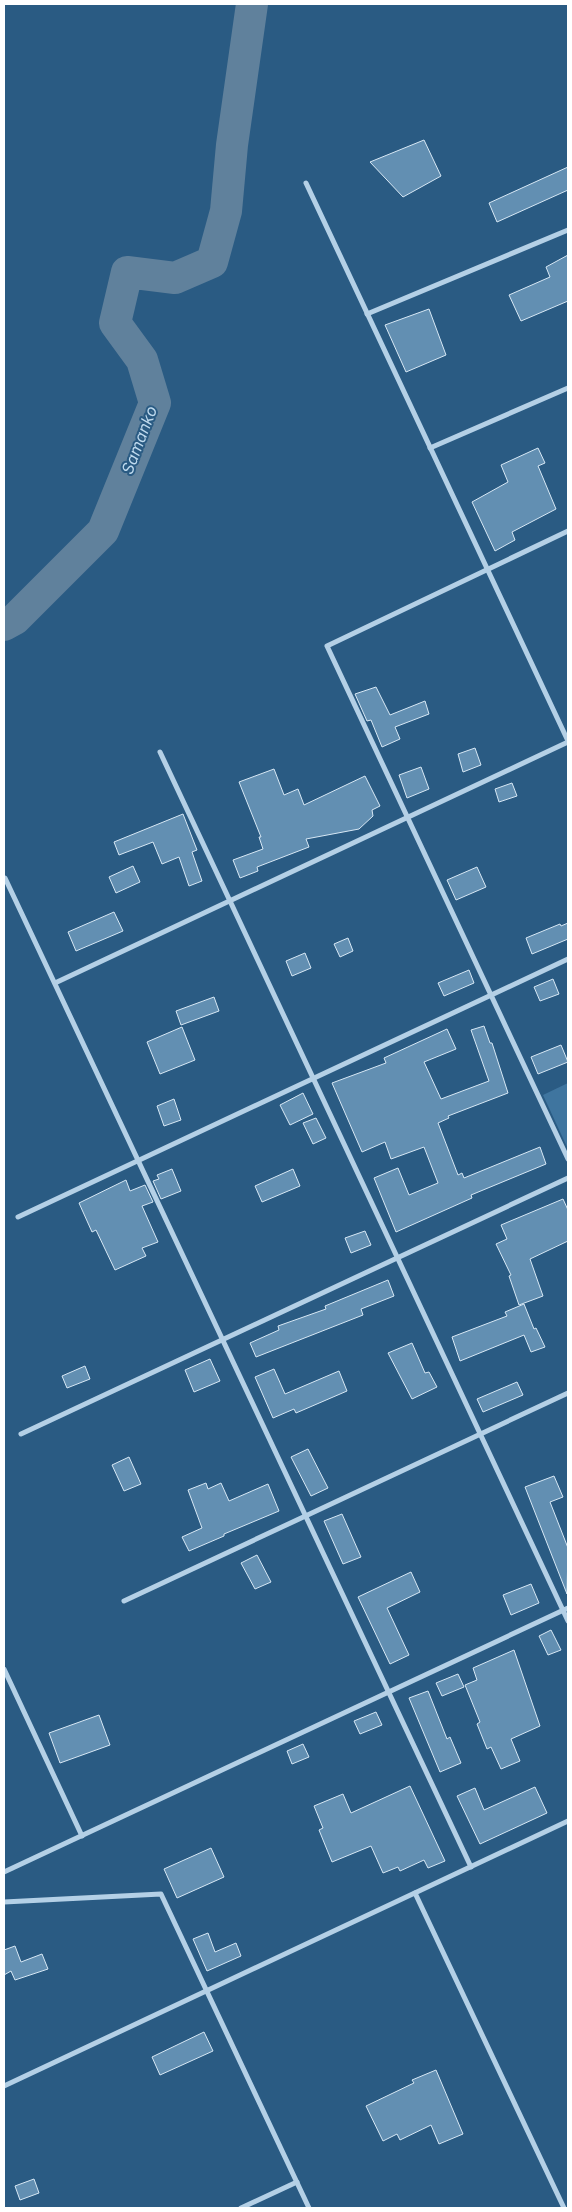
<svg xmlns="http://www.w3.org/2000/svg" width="572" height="2212" viewBox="0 0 572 2212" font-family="Inter,sans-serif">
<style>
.green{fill:#3f759f}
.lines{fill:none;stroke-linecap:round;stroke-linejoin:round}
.river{stroke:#60819c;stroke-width:32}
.building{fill:#628fb2;stroke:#d7e8f5}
.street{stroke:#b4d0e6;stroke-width:5}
.labels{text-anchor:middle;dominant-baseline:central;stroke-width:4;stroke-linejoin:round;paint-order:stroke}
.water-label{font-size:16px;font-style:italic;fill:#bfdaee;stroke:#2a5b83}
</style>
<rect width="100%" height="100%" fill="#2a5b83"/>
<path class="green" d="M568 1083V1149L543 1095Z"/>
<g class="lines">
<path class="river" d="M4 625 15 619 103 531 155 403 142 360 115 323 127 272 175 278 212 262 226 211 232 145 252 4"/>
</g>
<g class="building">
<path d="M424 140 441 176 403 197 370 162Z"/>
<path d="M568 167V190L497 222 489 203Z"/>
<path d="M568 255V301L521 321 509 295 550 277 546 267Z"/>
<path d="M429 309 446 355 406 372 385 325Z"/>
<path d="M538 448 545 463 538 466 556 509 512 532 515 540 495 551 472 502 508 482 501 465Z"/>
<path d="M376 687 390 715 425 701 429 714 395 727 400 739 382 747 371 720 367 721 355 694Z"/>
<path d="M475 748 481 765 463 772 458 754Z"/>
<path d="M421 767 429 789 407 798 399 775Z"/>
<path d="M274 769 284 795 298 789 304 805 365 776 380 806 372 810 373 816 359 829 306 839 309 847 257 867 258 871 240 878 233 860 263 849 259 837H261L239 782Z"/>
<path d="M512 783 517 796 499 802 495 789Z"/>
<path d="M183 814 197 850 192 852 202 881 189 886 179 857 162 864 153 842 119 855 114 842Z"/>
<path d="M133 866 140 882 116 893 109 877Z"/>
<path d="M477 867 486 887 456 900 447 880Z"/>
<path d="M114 912 123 931 76 951 68 932Z"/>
<path d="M568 923V939L532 954 526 938 560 924 561 926Z"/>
<path d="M348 938 353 951 340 957 334 944Z"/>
<path d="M305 953 311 968 292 976 286 961Z"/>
<path d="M469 970 474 983 444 996 438 983Z"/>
<path d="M553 979 559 994 540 1001 534 987Z"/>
<path d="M214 997 219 1011 181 1025 176 1011Z"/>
<path d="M484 1026 490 1043H492L508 1093 448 1116 449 1118 438 1123 458 1175 462 1173 464 1178 540 1147 546 1164 471 1195 472 1198 396 1232 374 1178 398 1168 409 1195 438 1183 424 1147 391 1159 385 1142 362 1152 332 1083 386 1063 384 1058 447 1029 456 1049 424 1062 441 1099 489 1081 471 1030Z"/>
<path d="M182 1027 195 1060 160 1074 147 1042Z"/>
<path d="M561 1045 568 1062 538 1074 531 1057Z"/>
<path d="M303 1093 313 1114 290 1125 280 1105Z"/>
<path d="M174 1099 181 1120 164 1126 157 1106Z"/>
<path d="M316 1118 326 1138 313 1144 303 1123Z"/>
<path d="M172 1169 181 1191 161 1199 153 1181 159 1179 157 1175Z"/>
<path d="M293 1169 300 1186 262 1202 255 1186Z"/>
<path d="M126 1180 130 1191 145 1185 153 1202 142 1206 158 1242 142 1248 146 1256 115 1270 96 1230 92 1232 79 1203Z"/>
<path d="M563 1199 568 1210V1241L530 1259 543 1296 519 1305 509 1276 511 1275 496 1244 507 1239 501 1225Z"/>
<path d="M365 1231 371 1245 351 1253 345 1238Z"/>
<path d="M388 1280 394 1296 361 1309 363 1315 256 1357 250 1343 279 1330 278 1326 326 1309 325 1306Z"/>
<path d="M524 1304 534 1329 536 1328 545 1347 531 1352 524 1335 460 1361 452 1337 507 1316 505 1312Z"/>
<path d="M412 1343 425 1373 429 1372 437 1387 412 1399 388 1353Z"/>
<path d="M210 1359 220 1381 194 1392 185 1370Z"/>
<path d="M85 1366 90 1379 67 1388 62 1376Z"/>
<path d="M274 1369 285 1394 339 1371 347 1391 296 1413 294 1409 273 1418 255 1377Z"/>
<path d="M517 1382 523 1395 483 1412 477 1399Z"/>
<path d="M308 1449 328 1488 311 1496 291 1457Z"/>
<path d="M129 1457 141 1484 124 1491 112 1465Z"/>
<path d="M554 1476 563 1497 550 1502 568 1548 567 1594 525 1487Z"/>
<path d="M206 1483 208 1489 221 1483 229 1501 268 1484 279 1511 224 1534V1536L189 1551 182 1537 202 1528 188 1490Z"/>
<path d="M342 1514 361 1557 343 1564 324 1521Z"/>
<path d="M257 1555 271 1582 255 1589 241 1563Z"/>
<path d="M411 1572 420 1592 387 1608 409 1655 390 1664 358 1597Z"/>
<path d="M531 1584 539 1603 511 1615 503 1595Z"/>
<path d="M551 1630 561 1650 548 1655 539 1636Z"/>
<path d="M514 1650 540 1726 511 1739 520 1761 501 1769 491 1747 487 1749 477 1724 480 1722 465 1685 477 1680 473 1668Z"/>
<path d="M458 1674 464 1687 442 1696 436 1683Z"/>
<path d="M428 1691 447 1739 450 1737 461 1763 440 1772 409 1698Z"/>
<path d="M376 1712 382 1725 360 1734 354 1721Z"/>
<path d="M99 1715 110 1745 60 1763 49 1733Z"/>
<path d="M303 1744 309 1757 292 1764 287 1751Z"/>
<path d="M410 1786 445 1861 428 1868 424 1860 400 1871 398 1867 383 1873 371 1846 332 1862 319 1830 323 1828 314 1806 343 1794 351 1813Z"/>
<path d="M535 1787 547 1813 480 1844 457 1796 475 1788 484 1810Z"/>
<path d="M211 1848 224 1877 177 1898 164 1869Z"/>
<path d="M208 1933 215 1952 236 1943 241 1956 207 1971 193 1939Z"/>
<path d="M15 1946 21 1962 42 1954 48 1969 15 1980 11 1971 4 1975V1950Z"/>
<path d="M204 2032 213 2051 160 2075 152 2057Z"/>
<path d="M436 2070 463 2134 439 2144 431 2125 400 2140 397 2134 383 2141 366 2106 414 2083 412 2080Z"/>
<path d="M34 2179 39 2193 20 2200 15 2186Z"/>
</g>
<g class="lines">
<g class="street">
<path d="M306 183 568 741"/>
<path d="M367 314 568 230"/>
<path d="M430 448 568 388"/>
<path d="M568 531 327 646 568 1159"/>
<path d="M160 752 568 1621"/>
<path d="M5 878 471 1867"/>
<path d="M55 983 568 742"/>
<path d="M18 1217 568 959"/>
<path d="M21 1434 568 1178"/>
<path d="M124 1601 568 1393"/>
<path d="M4 1669 82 1836"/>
<path d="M4 1872 568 1608"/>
<path d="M415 1893 564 2208"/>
<path d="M4 1902 161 1894 309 2208"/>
<path d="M4 2086 568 1821"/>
<path d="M241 2208 297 2182"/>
</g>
</g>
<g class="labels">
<g class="water-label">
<text transform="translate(139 440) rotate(-69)">Samanko</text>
</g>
</g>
<rect width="572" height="2212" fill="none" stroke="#ffffff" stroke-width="10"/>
</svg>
